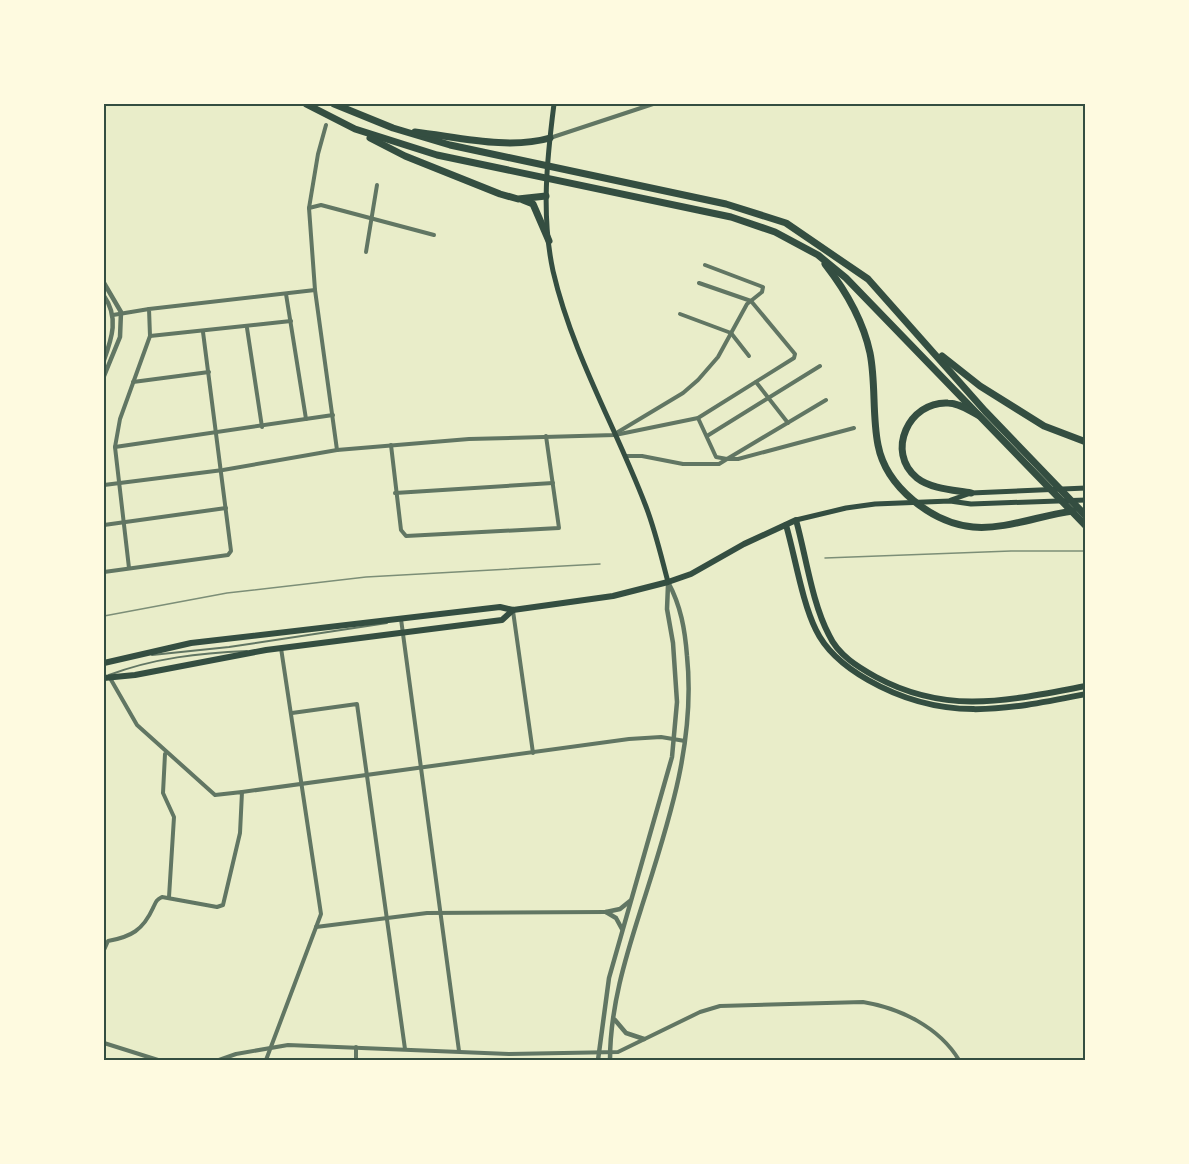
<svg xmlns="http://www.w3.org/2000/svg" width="1189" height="1164" viewBox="0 0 1189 1164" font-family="'Open Sans',sans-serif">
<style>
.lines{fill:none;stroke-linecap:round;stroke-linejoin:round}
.service{stroke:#617663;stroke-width:2}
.minor{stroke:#617663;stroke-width:4}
.tertiary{stroke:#617663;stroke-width:4.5}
.secondary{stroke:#344e41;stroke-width:5}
.primary{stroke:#344e41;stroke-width:6}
.trunk{stroke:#344e41;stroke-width:7}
.rail{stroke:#7c8e77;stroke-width:1.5}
.neatline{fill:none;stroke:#344e41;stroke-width:2}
</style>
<rect width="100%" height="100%" fill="#e9edc9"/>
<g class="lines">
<g class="service">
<path d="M152 655 229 647 387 623"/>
<path d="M109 675C154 658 200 653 247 651"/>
</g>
<g class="minor">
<path d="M326 125 318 154 309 208 315 290 337 450"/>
<path d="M550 138 653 104"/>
<path d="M309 208 321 205 434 235"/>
<path d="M366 252 377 185"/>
<path d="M286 294 306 419"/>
<path d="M680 314 731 333 749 356"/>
<path d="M113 315 149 309"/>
<path d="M247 328 262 427"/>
<path d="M150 336 291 321"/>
<path d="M133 382 209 372"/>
<path d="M756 382 788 423"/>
<path d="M698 418 716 457 727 459 826 400"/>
<path d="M618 432 683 393 698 380 718 357 747 304 762 292 763 287 705 265"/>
<path d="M707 436 820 366"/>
<path d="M391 445 401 530 406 536 559 528 546 436"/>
<path d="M115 447 333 415"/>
<path d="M625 456H642L683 464H719L727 459H738L854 428"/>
<path d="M104 485 223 470 337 450 469 439 615 435 698 418 794 358 795 354 751 301 699 283"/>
<path d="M395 493 553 483"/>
<path d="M104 525 226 508"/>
<path d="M129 568 115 447 120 419 150 336 149 309 315 290"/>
<path d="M104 572 228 555 231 551 203 332"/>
<path d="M513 611 533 753"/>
<path d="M401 619 459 1051"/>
<path d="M292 713 357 704 405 1049"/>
<path d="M165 754 163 793 174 817 169 897"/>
<path d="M242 792 629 739 661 737 685 741"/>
<path d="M316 927 427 913 606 912"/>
<path d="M104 950 108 941C131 937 143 930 153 908 156 902 156 900 162 897L217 907 223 905 240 833 242 792 215 795 137 725 110 678"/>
<path d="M104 1043 158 1060"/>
<path d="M219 1060 236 1054 288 1045 509 1054 618 1052 700 1012 720 1006 863 1002C900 1008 939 1027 959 1060"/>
<path d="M266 1060 321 914 281 648"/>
<path d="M356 1060V1047"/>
</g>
<g class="tertiary">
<path d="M104 283 121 312 120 337 104 376"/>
<path d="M104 296C119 317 112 338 104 360"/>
<path d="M606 912 620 909 630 901"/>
<path d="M606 912 616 918 622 929"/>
<path d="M615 1020 626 1033 644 1039"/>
<path d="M598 1060 609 978 672 757 677 702 673 643 667 609 668 585"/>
<path d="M610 1060C610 1008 625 959 641 909 667 827 696 744 687 656 685 630 681 606 668 582"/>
</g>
<g class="secondary">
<path d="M554 104C547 159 541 215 553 271 572 353 615 426 645 504 655 529 661 556 668 582"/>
<path d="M951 500 971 493 1086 488"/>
<path d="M796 520 846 508 875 504 950 501 971 504 1086 500"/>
</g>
<g class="primary">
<path d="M786 525C795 556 802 602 816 630 827 653 847 668 868 680 943 723 1005 710 1086 694"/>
<path d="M104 663 191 643 500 607 513 610 613 596 668 582 691 574 744 544 796 520C806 556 812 603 829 635 838 655 858 667 876 677 948 716 1010 700 1086 686"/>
<path d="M104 678 135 675 266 650 502 620 513 610"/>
</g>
<g class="trunk">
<path d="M306 104 355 129 437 155 731 217 775 232 818 255 846 278 1086 526"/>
<path d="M334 104 393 128 450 145 726 204 786 223 868 279 985 411 1086 516"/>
<path d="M415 132C458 137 508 150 550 138"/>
<path d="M370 138 405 156 500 194 518 199 546 196"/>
<path d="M523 200 533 204 549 241"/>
<path d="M825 264C846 291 863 320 870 353 876 383 872 415 878 445 886 487 932 523 973 527 1005 530 1041 515 1073 511"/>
<path d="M942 356 980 386 1044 426 1086 442"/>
<path d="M971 493C954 490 931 489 917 478 885 452 909 401 948 403 959 403 968 410 978 415"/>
</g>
<g class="rail">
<path d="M825 558 1011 551H1086"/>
<path d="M104 616 227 593 366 577 600 564"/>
</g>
</g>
<rect width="1189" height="1164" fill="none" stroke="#fefae0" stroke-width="210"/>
<rect x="105" y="105" width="979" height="954" class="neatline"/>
</svg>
